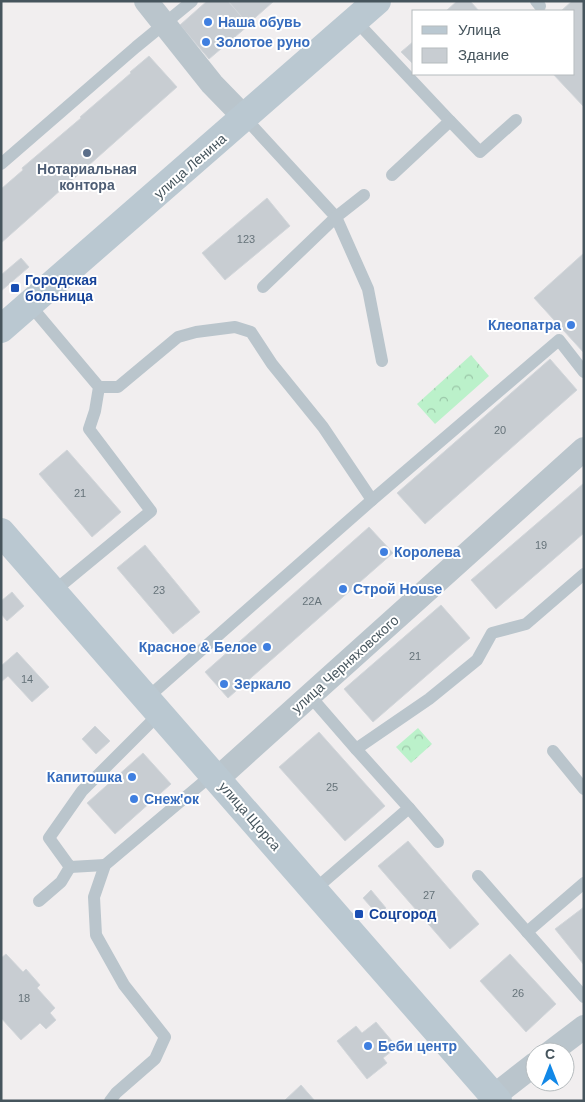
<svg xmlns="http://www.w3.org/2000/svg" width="585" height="1102" viewBox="0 0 585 1102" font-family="Arial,sans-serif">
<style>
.park{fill:url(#park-crowns)}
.building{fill:#c8cdd2;stroke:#d2d6da}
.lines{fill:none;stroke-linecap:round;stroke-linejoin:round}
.lane{stroke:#bac5cc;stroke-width:12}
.street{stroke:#bac5cc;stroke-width:24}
.secondary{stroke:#bac8d1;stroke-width:28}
.shop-dot{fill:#3f7fe0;stroke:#fff;stroke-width:2}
.service-dot{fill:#5c6f8a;stroke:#fff;stroke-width:2}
.transit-dot{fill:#1a4fb4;stroke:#fff;stroke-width:2}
.labels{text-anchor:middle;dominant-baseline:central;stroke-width:4;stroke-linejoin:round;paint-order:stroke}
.number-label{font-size:11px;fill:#66737a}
.shop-label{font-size:14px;font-weight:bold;fill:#366cbe;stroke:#fff;text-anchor:start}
.street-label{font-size:14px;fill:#46555d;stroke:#fff}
.service-label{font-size:14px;font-weight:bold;fill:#4e5e75;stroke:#fff}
.transit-label{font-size:14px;font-weight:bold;fill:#164399;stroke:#fff;text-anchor:start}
</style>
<defs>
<pattern id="park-crowns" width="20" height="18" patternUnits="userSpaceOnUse" patternTransform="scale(1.25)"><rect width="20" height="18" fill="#bbf1ca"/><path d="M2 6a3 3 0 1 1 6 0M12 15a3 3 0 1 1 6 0" fill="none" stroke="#9ac6a7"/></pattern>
</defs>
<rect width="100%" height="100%" fill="#f1eeef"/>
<g class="park">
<path d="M471 355 489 376 435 424 417 404Z"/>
<path d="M418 728 432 744 411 763 396 747Z"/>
</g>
<g class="building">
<path d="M207 1H228L249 25 209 59 180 25Z"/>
<path d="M228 1H274L248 24Z"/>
<path d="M457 1H470L479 11H446Z"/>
<path d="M572 1H584V107L553 74H574V11H561Z"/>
<path d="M414 41V65L401 52Z"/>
<path d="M149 56 177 87 1 243V189L23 170 22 168 81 118 80 117 131 73 130 72Z"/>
<path d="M267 198 290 226 225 280 202 253Z"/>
<path d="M584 253V353L534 298Z"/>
<path d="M21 258 29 267 1 291V275Z"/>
<path d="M550 359 577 390 425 524 397 493Z"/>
<path d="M67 450 121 512 92 537 39 474Z"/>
<path d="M584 483V533L496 609 471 580Z"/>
<path d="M369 527 393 553 228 698 205 672Z"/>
<path d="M145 545 200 612 173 634 117 568Z"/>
<path d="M12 592 24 606 7 621 1 614V601Z"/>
<path d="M441 605 470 638 373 722 344 689Z"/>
<path d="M17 652 49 687 32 702 8 676 1 682V666Z"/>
<path d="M95 726 110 741 96 754 82 739Z"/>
<path d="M319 732 385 806 345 841 279 767Z"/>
<path d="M143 753 171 784 115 834 87 803Z"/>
<path d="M408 841 479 924 450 949 378 866Z"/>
<path d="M371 890 386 908 378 915 363 898Z"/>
<path d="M584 907V965L555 929Z"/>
<path d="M6 954 23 972 26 969 40 985 37 988 55 1008 50 1013 56 1020 46 1029 40 1023 21 1040 1 1018V958Z"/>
<path d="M510 954 556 1004 526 1032 480 981Z"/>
<path d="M376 1022 397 1047 383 1058 387 1063 367 1079 337 1041 356 1026 362 1033Z"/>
<path d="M301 1085 315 1101H284Z"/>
</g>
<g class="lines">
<g class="lane">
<path d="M536 1 540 6"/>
<path d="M355 20 450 121 392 175"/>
<path d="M245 118 336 217 263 287"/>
<path d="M450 121 480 152 516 120"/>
<path d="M1 164 136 47 192 1"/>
<path d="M364 195 336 217 368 289 382 361"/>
<path d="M30 305 99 387 95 411 89 429 151 511 54 591"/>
<path d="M99 387H118L178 337 196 332 235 327 251 332 272 364 323 427 372 500"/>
<path d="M310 696 356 749"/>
<path d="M147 698 372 500 559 340 584 372"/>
<path d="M553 751 584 789"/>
<path d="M409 808 356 749 429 699 477 660 492 633 526 624 584 574"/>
<path d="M105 865 70 867 49 838 82 791 160 713"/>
<path d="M478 876 584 997"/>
<path d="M314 890 409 808 438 842"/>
<path d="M39 901 61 882 70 867"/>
<path d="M527 932 584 883"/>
<path d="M110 1101 116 1093 155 1059 165 1037 124 985 96 935 94 897 105 865 213 774"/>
</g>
<g class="street">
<path d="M146 1 212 84 245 118"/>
<path d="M217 779 584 449"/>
<path d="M551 1052 584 1027"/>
<path d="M494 1096 535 1064"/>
</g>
<g class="secondary">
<path d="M1 329 377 1"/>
<path d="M1 532 498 1101"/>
</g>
</g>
<g class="shop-dot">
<circle cx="208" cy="22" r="5"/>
<circle cx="206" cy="42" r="5"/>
<circle cx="571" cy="325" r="5"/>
<circle cx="384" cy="552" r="5"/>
<circle cx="343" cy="589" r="5"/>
<circle cx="267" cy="647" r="5"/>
<circle cx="224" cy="684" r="5"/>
<circle cx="132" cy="777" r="5"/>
<circle cx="134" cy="799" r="5"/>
<circle cx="368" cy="1046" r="5"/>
</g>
<circle class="service-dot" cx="87" cy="153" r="5"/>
<g class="transit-dot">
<rect x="10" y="283" width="10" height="10" rx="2.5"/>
<rect x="354" y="909" width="10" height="10" rx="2.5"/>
</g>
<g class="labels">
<g class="number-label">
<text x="246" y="239">123</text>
<text x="500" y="430">20</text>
<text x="80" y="493">21</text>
<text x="541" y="545">19</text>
<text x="159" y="590">23</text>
<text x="312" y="601">22А</text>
<text x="415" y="656">21</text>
<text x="27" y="679">14</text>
<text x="332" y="787">25</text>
<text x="429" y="895">27</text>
<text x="518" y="993">26</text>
<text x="24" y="998">18</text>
</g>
<g class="shop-label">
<text x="218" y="22">Наша обувь</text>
<text x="216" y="42">Золотое руно</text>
<text x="561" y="325" text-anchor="end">Клеопатра</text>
<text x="394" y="552">Королева</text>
<text x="353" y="589">Строй House</text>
<text x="257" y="647" text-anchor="end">Красное &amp; Белое</text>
<text x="234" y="684">Зеркало</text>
<text x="122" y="777" text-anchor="end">Капитошка</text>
<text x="144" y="799">Снеж'ок</text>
<text x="378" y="1046">Беби центр</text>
</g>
<g class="street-label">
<text transform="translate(190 166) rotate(-41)">улица Ленина</text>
<text transform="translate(345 664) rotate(-42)">улица Черняховского</text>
<text transform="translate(250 816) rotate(49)">улица Щорса</text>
</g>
<g class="service-label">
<text x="87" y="169">Нотариальная<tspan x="87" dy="16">контора</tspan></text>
</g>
<g class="transit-label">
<text x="25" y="280">Городская<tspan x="25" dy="16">больница</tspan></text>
<text x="369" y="914">Соцгород</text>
</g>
</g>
<rect width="585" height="1102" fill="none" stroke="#46555d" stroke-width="5"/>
<rect x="412" y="10" width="162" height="65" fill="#ffffff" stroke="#b5bbbe"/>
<rect x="422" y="26" width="25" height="8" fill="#bac8d1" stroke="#b5bbbe"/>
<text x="458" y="35" font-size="15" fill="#46555d">Улица</text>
<rect x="422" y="48" width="25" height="15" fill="#c8cdd2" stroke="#b5bbbe"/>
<text x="458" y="60" font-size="15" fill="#46555d">Здание</text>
<g transform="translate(550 1067)"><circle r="24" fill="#ffffff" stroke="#b5bbbe"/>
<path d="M0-4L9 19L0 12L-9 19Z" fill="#1288e7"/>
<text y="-8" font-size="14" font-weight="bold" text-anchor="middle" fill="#46555d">С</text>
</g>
</svg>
